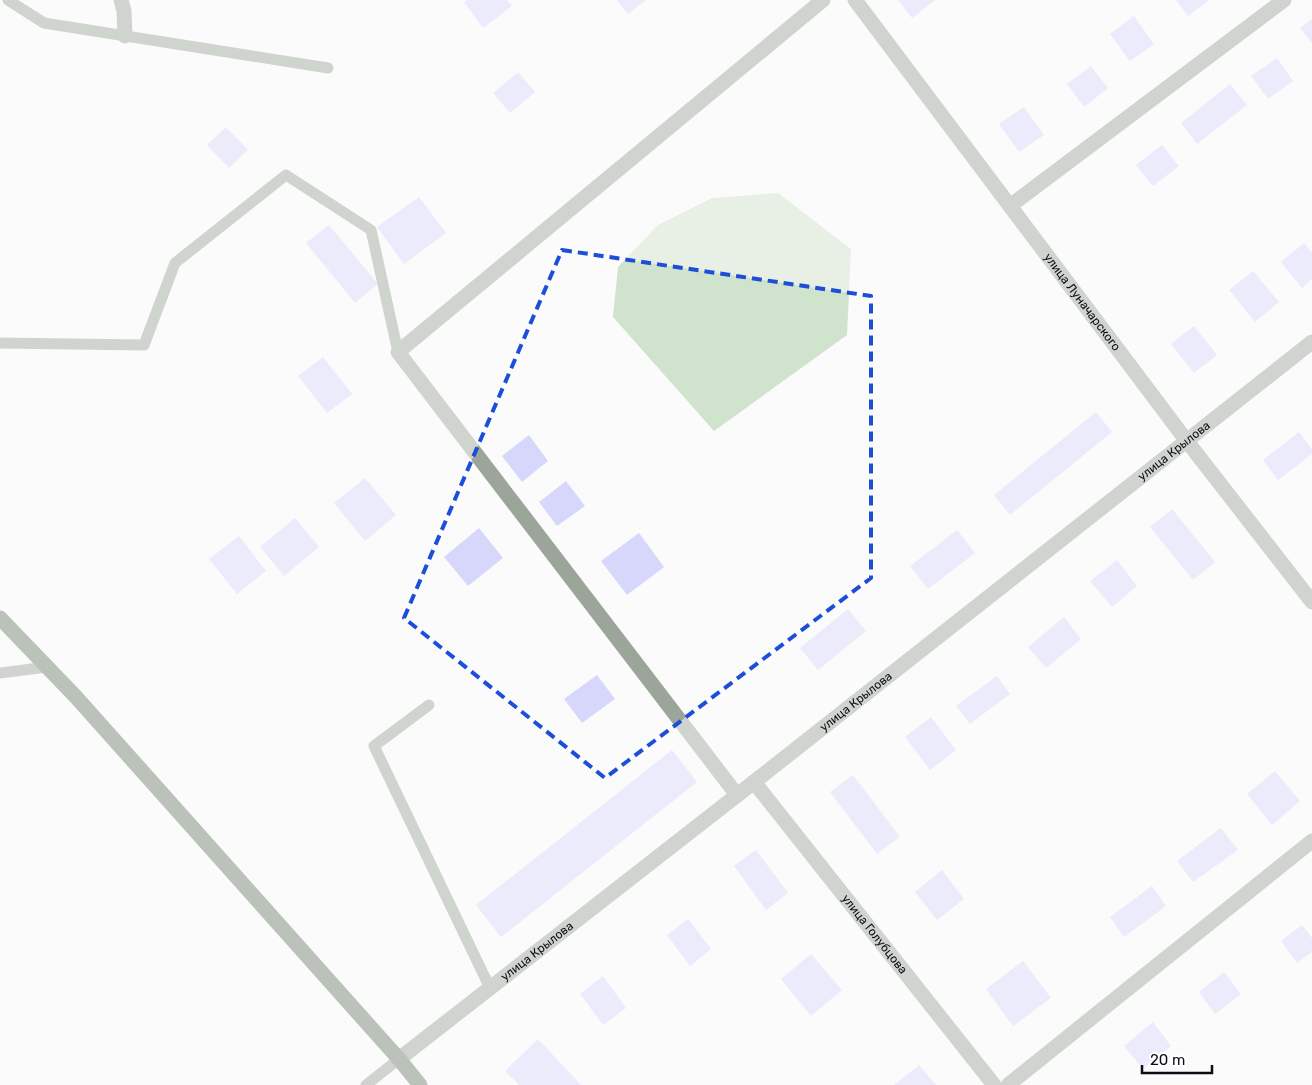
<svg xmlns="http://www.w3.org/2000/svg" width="1312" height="1085" viewBox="0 0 1312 1085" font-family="Rubik,sans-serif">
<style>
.green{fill:#d0e3cc}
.building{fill:#d7d7fb}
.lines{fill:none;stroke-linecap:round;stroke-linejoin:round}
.lane{stroke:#9ca599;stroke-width:11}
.street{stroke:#9ca599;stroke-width:15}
.secondary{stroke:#6e7c6b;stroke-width:15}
.marked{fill:none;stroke:#1d4ed8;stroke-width:4;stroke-dasharray:10 6;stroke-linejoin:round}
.labels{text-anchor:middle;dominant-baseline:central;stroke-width:5;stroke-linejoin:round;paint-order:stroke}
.street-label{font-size:12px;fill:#0d0d18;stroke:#fff}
</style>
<rect width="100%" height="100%" fill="#fbfbfb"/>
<path class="green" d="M778 193 851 249 847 335 714 431 613 317 618 267 658 225 712 198Z"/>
<g class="building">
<path d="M467 0H507L512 6 483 28 464 2Z"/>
<path d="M617 0H646L628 14Z"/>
<path d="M898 0H935L912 18Z"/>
<path d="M1176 0H1209L1188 16Z"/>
<path d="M1134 16 1154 44 1130 61 1110 34Z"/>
<path d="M1312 19V43L1300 28Z"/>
<path d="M1277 58 1293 81 1268 99 1251 76Z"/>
<path d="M1091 66 1108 88 1084 107 1067 84Z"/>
<path d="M518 72 535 92 510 113 493 93Z"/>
<path d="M1230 84 1247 105 1197 144 1181 123Z"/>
<path d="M1024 107 1044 135 1019 152 999 124Z"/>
<path d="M226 127 248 150 229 168 207 145Z"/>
<path d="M1162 145 1179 166 1153 186 1136 165Z"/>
<path d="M419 197 446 233 404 264 377 227Z"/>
<path d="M329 225 378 284 355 303 306 243Z"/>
<path d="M1304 243 1312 253V279L1302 288 1281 262Z"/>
<path d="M1253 271 1279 302 1255 322 1229 290Z"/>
<path d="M1194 326 1217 355 1194 373 1171 344Z"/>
<path d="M323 357 352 394 327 413 298 376Z"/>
<path d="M1096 412 1112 432 1010 515 994 495Z"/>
<path d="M1299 432 1312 449V454L1278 480 1263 460Z"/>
<path d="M529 435 548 461 522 482 502 456Z"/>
<path d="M365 478 396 515 365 541 334 503Z"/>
<path d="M566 481 585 506 557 526 539 502Z"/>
<path d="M1172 509 1215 562 1193 580 1150 527Z"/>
<path d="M295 518 319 547 284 576 260 547Z"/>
<path d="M479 528 503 558 468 586 444 557Z"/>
<path d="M957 530 975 553 928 589 910 566Z"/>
<path d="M639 533 664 567 627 595 601 561Z"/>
<path d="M239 536 266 571 237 594 209 559Z"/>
<path d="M1117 560 1137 586 1112 607 1090 581Z"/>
<path d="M848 609 866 631 818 670 800 648Z"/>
<path d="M1064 617 1081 639 1046 668 1028 647Z"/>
<path d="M597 675 615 699 582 723 564 699Z"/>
<path d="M997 676 1010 694 970 724 956 706Z"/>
<path d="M931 717 956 750 930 770 905 737Z"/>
<path d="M672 750 697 782 501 937 476 905Z"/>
<path d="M1275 771 1300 801 1272 825 1247 794Z"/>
<path d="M853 775 900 837 877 854 830 792Z"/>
<path d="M1221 828 1238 850 1193 882 1177 861Z"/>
<path d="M756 850 788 893 766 910 734 866Z"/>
<path d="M942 870 964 899 937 920 915 892Z"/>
<path d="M1152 886 1166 906 1124 937 1110 917Z"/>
<path d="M688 919 711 949 690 966 667 935Z"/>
<path d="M1302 925 1312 938V952L1297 963 1281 941Z"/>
<path d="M811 954 842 990 811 1016 781 979Z"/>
<path d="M1023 961 1051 998 1013 1026 986 989Z"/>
<path d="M1224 972 1241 994 1215 1014 1199 992Z"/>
<path d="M603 976 626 1008 603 1025 580 994Z"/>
<path d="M1153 1022 1171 1046 1143 1069 1124 1046Z"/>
<path d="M538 1039 581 1085H519L505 1071Z"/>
<path d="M919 1065 936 1085H894Z"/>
</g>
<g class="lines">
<g class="lane">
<path d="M8 0 44 23 328 68"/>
<path d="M0 343 144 345 175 263 286 175 371 230 398 352"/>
<path d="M0 673 47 667"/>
<path d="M429 705 374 746 490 988"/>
<path d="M366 1085 399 1059"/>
</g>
<g class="street">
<path d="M121 0 124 11 125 36"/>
<path id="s1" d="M855 0 1186 440 1312 602"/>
<path d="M1010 206 1284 0"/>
<path id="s2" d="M754 782 994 1085"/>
<path d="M737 795 398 352 823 0"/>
<path id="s3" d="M399 1059 754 782 1312 342"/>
<path d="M1008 1085 1312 841"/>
</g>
<path class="secondary" d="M0 618 76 697 399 1059 420 1085"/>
</g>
<path d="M0 0H1312V1085H0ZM562 250 871 296V578L605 778 404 618Z" fill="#fbfbfb" fill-opacity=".55" fill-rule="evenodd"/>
<path class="marked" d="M562 250 871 296V578L605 778 404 618Z"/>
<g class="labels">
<g class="street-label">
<text stroke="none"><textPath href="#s1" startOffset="378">улица Луначарского</textPath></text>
<text stroke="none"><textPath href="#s3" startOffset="985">улица Крылова</textPath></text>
<text stroke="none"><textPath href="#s3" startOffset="580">улица Крылова</textPath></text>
<text stroke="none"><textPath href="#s2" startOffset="194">улица Голубцова</textPath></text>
<text stroke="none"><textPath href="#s3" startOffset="175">улица Крылова</textPath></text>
</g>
</g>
<path d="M1142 1065v8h70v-8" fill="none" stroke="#0d0d18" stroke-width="2.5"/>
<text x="1150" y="1065" font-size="15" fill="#0d0d18" stroke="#ffffff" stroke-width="4" paint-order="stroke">20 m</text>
</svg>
